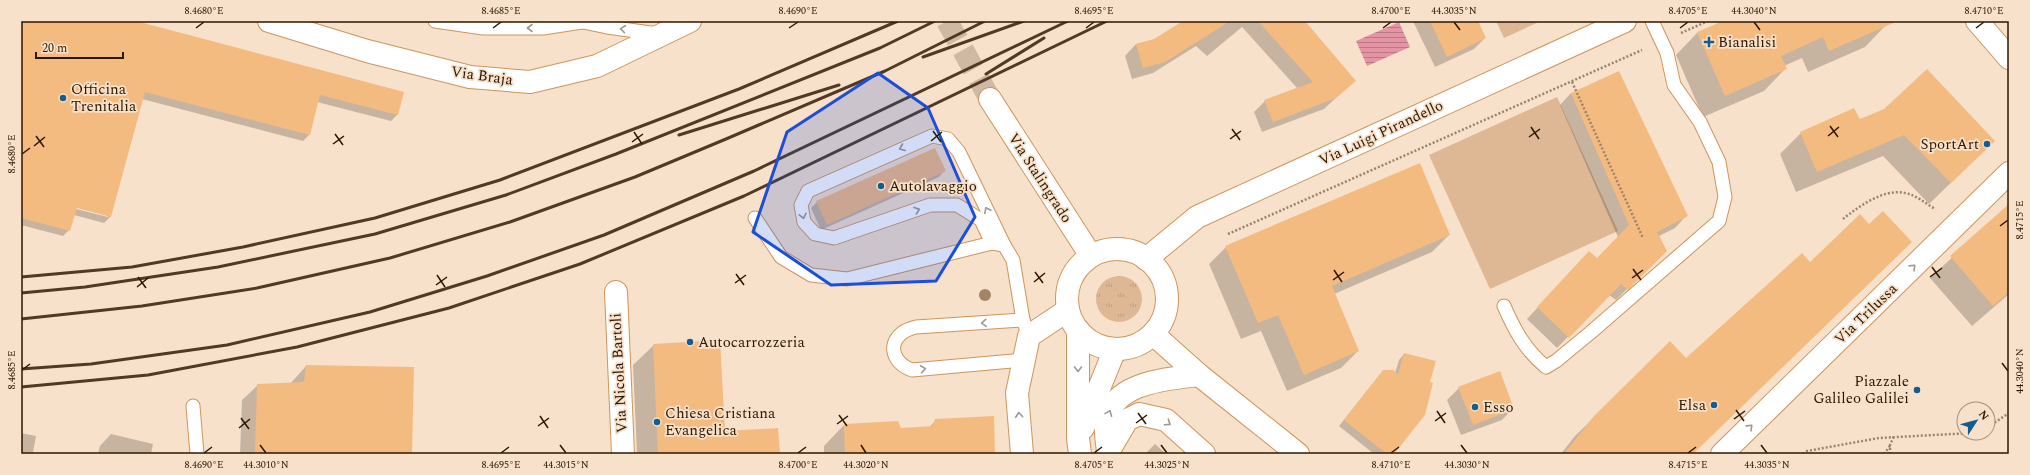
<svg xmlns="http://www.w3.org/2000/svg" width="2030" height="475" viewBox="0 0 2030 475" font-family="Spectral,serif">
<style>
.grass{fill:url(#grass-tufts)}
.garden{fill:#deb894}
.water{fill:url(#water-rules)}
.shadow{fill:#0003;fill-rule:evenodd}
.building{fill:#f4bb81}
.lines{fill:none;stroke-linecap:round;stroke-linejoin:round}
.primary-tunnel{stroke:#cfb9a2;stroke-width:22;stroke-dasharray:22 11;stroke-linecap:butt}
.service-casing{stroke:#cd955c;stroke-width:15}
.minor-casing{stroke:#cd955c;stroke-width:24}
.tertiary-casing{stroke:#cd955c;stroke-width:24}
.primary-casing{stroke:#cd955c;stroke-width:24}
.path{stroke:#9a846d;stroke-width:2.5;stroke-dasharray:2 2;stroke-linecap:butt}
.service{stroke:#fff;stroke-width:13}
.minor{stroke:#fff;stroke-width:22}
.tertiary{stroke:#fff;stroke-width:22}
.primary{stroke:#fff;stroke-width:22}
.rail{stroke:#503a24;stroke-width:3}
.tree{fill:#a48563}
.oneway{stroke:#a0978d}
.marked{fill:#1d4ed8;fill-opacity:0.2;stroke:#1d4ed8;stroke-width:3;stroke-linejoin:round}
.ticks{fill:none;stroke:#2c1701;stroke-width:1.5}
.poi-dot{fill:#145d91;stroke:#f8e1ca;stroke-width:1.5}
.labels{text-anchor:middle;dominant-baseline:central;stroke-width:3.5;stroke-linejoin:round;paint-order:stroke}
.poi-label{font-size:15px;fill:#2c1701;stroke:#f8e1ca;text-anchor:start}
.street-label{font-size:15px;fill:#2c1701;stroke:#f8e1ca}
.neatline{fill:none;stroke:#2c1701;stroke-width:1.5}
.ticks-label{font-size:10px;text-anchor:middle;fill:#2c1701}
</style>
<defs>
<pattern id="grass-tufts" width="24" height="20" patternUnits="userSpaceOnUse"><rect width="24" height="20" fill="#deb894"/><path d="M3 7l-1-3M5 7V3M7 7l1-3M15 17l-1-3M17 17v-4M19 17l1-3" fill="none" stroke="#bf9d7e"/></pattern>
<pattern id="water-rules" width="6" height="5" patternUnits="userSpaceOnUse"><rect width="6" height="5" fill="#e594a6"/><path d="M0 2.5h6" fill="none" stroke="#ba7885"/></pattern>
</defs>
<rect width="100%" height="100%" fill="#f8e1ca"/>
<circle class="grass" cx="1119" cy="299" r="23"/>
<g class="garden">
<path d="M1496 21H1541L1504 38Z"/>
<path d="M1557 97 1618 231 1490 289 1429 155Z"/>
</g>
<path class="water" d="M1399 22 1410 47 1367 66 1356 41Z"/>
<g class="shadow">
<path d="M21 21H132L402 93 397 115 391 121 317 102 309 135 303 141 142 99 110 217 104 223 74 215 69 230 63 236 21 225ZM72 206 108 215V217L72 208Z"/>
<path d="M1184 21H1304L1353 82 1324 109 1262 132 1254 112 1265 101 1297 88 1242 27 1207 56 1196 46 1153 73 1132 79 1125 56 1136 44 1154 40Z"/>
<path d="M1413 21H1477L1485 38 1474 49 1435 67Z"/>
<path d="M1726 21H1884L1886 25 1865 47 1808 72 1802 58 1784 66 1785 69 1764 91 1703 117 1676 55 1697 33Z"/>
<path d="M1571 93 1686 216 1675 228 1659 236 1666 250 1616 300 1609 295 1557 348 1527 319 1578 264 1597 259 1618 237 1560 105Z"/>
<path d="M1859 120 1994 141 1929 204 1883 156 1796 192 1780 154 1801 133Z"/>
<path d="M944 171 939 177 821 230 811 208 817 202Z"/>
<path d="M2009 205V294L1972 326 1930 278Z"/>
<path d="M1869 225 1911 242 1692 454H1561L1574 437 1670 343 1686 359 1809 263Z"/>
<path d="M1449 235 1432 252 1334 294 1358 351 1341 368 1287 391 1261 331 1241 339 1209 264 1226 247Z"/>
<path d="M654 345 724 432 779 454H637L633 365Z"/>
<path d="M1404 354 1393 454H1374L1339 426 1378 377 1395 373 1399 360Z"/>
<path d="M306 366 411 454H240L242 400 258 385 290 384Z"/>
<path d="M1459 388 1513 408 1502 420 1461 435 1447 400Z"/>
<path d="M936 420 994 454H824V446L844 425 901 429 929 428Z"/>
<path d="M21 433 36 436 33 452 41 454H21Z"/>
<path d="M111 434 153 444 151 454H98L100 446Z"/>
<path d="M1155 444 1166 454H1145Z"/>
</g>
<g class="building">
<path d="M21 21H136L404 92 398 115 320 95 310 135 145 92 111 217 77 208 70 231 21 218Z"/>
<path d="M1183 21H1230L1165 62 1143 68 1136 44 1154 39Z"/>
<path d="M1258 21H1305L1356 81 1336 98 1273 122 1264 100 1313 82Z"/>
<path d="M1430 21H1478L1486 38 1447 57Z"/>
<path d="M1723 21H1898L1829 51 1823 37 1781 56 1787 69 1725 96 1697 32Z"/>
<path d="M1927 69 1995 141 1951 183 1904 135 1817 172 1800 132 1854 108 1860 119 1884 109Z"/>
<path d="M1619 71 1688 216 1657 232 1667 251 1628 290 1621 284 1569 338 1537 307 1589 251 1597 258 1629 225 1571 93Z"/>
<path d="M935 148 946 171 827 225 816 201Z"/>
<path d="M1420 163 1450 235 1332 286 1359 351 1304 375 1278 315 1258 323 1225 246Z"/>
<path d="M2009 204V292L1993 306 1950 256Z"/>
<path d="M1883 211 1912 242 1693 454H1564L1594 416 1670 341 1686 358 1802 253 1810 262 1860 214 1869 224Z"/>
<path d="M720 340 725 431 778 428 780 454H658L653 344Z"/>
<path d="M1404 353 1436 361 1430 382 1433 383 1425 415 1394 454H1387L1344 420 1383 370H1393L1398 374Z"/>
<path d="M306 365 414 367 412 454H255L257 384 304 382Z"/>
<path d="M1500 371 1514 409 1473 425 1458 387Z"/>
<path d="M994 416 995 454H845L844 424 898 421 901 428 933 426 935 419Z"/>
</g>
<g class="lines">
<path class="primary-tunnel" d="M947 21 990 99"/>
<defs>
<g id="service">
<path d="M435 21 483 28H543L582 22"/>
<path d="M578 21 607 27 658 34"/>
<path d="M755 218 781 257 811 275 847 279 992 243 1004 245 1013 260 1023 320 1029 336"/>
<path d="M992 243 981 220 957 205H930L834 238 815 234 804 222 801 205 808 191 932 136 948 139 959 152 1004 245"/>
<path d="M1504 306C1514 329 1525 350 1546 367L1556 361 1590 333 1719 221 1725 197 1719 162 1700 122 1674 85 1667 53 1652 21"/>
<path d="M1023 320 916 327C912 328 906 330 902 333 886 346 895 364 912 370L1024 360"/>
<path d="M193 406 197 454"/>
</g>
<g id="minor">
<path d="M1977 21 2009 58"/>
<path d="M616 292 623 454"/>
<path d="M1078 330V438L1080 454"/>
<path d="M1083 428 1115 349"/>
<path d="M1108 451C1107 443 1105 432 1106 424 1110 382 1167 379 1199 375"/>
<path d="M1022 454 1017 393 1029 336 1068 310"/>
<path d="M1107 454 1127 420 1139 414 1166 420 1204 454"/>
<path d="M1722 454 2009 173"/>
</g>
<path id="tertiary" d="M1146 259 1197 217 1625 21"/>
<g id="primary">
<path d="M269 21 367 51 470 77 530 82 597 66 690 21"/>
<path d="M990 99 1091 256"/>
<circle cx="1117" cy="299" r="50"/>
<path d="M1153 334 1199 375 1298 454"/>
</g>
</defs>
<use href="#service" class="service-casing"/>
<use href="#minor" class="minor-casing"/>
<use href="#tertiary" class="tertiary-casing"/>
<use href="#primary" class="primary-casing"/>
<g class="path">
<path d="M1681 33 1708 21"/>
<path d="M1572 82 1643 238"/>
<path d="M1843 219C1858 207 1884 188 1905 193 1916 195 1925 203 1935 209"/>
<path d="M1228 234 1642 50"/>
<path d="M1988 427 2009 413"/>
<path d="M1803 454 1807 451 1879 438 1971 433"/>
<path d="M1884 454 1890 446"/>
<path d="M1890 454V445L1894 436"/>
</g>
<use href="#service" class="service"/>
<use href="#minor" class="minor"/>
<use href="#tertiary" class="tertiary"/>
<use href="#primary" class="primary"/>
<g class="rail">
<path d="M923 57 1024 21"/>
<path d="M986 74 1044 38"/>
<path d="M679 135 839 85"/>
<path d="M21 277 132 267 243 247 375 218 500 180 739 89 898 21"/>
<path d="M21 293 85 287 218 267 375 234 506 195 616 154 880 48 935 21"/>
<path d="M21 319 142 306 257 288 390 258 510 222 635 177 726 139 885 71 985 21"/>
<path d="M21 369 91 364 227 345 370 312 487 276 604 235 754 171 1068 21"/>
<path d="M21 387 148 375 297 347 449 308 580 264 744 196 1107 21"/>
</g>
</g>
<circle class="tree" cx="985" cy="295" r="6"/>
<defs><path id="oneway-chevron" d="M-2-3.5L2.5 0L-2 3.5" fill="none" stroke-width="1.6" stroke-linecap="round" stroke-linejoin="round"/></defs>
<g class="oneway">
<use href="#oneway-chevron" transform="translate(530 28) rotate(-180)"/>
<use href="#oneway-chevron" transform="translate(623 29) rotate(-172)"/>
<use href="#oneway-chevron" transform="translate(902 148) rotate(158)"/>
<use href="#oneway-chevron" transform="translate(917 210) rotate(-20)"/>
<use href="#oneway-chevron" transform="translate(987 210) rotate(-117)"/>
<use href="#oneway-chevron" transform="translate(803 216) rotate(77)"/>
<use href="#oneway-chevron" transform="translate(1913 267) rotate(-44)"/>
<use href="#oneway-chevron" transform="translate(984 323) rotate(176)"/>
<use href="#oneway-chevron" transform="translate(923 369) rotate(-8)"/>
<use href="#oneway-chevron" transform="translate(1078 369) rotate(90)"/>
<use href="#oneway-chevron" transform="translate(1109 413) rotate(-69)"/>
<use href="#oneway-chevron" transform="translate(1019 415) rotate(-95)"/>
<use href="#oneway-chevron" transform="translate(1168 423) rotate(34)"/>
<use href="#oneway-chevron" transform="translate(1750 427) rotate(-44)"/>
</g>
<path class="marked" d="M878 73 928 108 975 217 936 281 831 285 753 232 787 132Z"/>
<path class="ticks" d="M1454 22 1460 30M1754 22 1760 30M196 28 204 22M493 28 501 22M789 28 798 22M1086 28 1094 22M1383 28 1391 22M1680 28 1688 22M1976 28 1984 22M1830 126 1838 137M1531 127 1539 139M1232 129 1240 140M933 131 941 142M634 132 642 144M335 134 343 145M36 136 44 147M1828 136 1839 127M1529 137 1540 129M1230 139 1241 131M931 141 942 132M632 142 643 134M333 144 344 136M34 146 45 137M22 154 30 148M2000 226 2008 220M1932 267 1940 278M1633 269 1641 280M1334 270 1342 282M1035 272 1043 283M736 274 744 285M437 275 445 287M138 277 146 288M1930 277 1942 268M1632 278 1643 270M1333 280 1344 272M1034 282 1045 273M735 283 746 275M436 285 447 277M137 287 148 278M2002 363 2008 371M22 370 30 364M1736 410 1744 421M1437 411 1445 423M1138 413 1146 424M839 415 847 426M540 416 548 428M241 418 249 429M1734 419 1745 411M1435 421 1446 413M1136 423 1147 415M837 424 848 416M538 426 549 418M239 428 250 419M260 445 266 453M560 445 566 453M861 445 866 453M1161 445 1167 453M1461 445 1467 453M1761 445 1767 453M204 453 212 447M501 453 509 447M798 453 806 447M1094 453 1102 447M1391 453 1399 447M1688 453 1696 447"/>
<g class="poi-dot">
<path d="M1707 36h4v4h4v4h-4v4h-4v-4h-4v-4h4z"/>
<circle cx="63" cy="98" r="4"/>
<circle cx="1987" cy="144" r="4"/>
<circle cx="881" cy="186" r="4"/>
<circle cx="690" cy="342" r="4"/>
<circle cx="1917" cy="390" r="4"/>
<circle cx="1714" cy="405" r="4"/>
<circle cx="1475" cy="407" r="4"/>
<circle cx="657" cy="422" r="4"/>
</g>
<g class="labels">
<g class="poi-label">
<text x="1718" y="42">Bianalisi</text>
<text x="71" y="89">Officina<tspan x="71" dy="17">Trenitalia</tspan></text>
<text x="1979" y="144" text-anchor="end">SportArt</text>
<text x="889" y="186">Autolavaggio</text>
<text x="698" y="342">Autocarrozzeria</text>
<text x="1909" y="381" text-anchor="end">Piazzale<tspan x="1909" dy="17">Galileo Galilei</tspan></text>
<text x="1706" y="405" text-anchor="end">Elsa</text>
<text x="1483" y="407">Esso</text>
<text x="665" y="413">Chiesa Cristiana<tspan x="665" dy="17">Evangelica</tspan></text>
</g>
<g class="street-label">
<text transform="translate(482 76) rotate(8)">Via Braja</text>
<text transform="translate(1381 133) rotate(-25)">Via Luigi Pirandello</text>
<text transform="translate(1040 178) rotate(57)">Via Stalingrado</text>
<text transform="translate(1866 314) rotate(-44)">Via Trilussa</text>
<text transform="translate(619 373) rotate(-93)">Via Nicola Bartoli</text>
</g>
</g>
<rect width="2030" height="475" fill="none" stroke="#f8e1ca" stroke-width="44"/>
<g transform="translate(1976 421) rotate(54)"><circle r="19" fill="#f8e1ca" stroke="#a6907a"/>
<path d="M0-3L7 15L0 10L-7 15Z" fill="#145d91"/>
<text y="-6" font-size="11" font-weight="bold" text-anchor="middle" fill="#2c1701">N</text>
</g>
<path d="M36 52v6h87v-6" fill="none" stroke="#2c1701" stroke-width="2"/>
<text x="42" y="52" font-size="12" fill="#2c1701" stroke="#f8e1ca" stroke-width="3" paint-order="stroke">20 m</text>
<rect x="22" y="22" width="1986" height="431" class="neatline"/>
<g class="ticks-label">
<text x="204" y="14">8.4680°E</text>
<text x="501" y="14">8.4685°E</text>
<text x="798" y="14">8.4690°E</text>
<text x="1094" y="14">8.4695°E</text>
<text x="1391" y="14">8.4700°E</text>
<text x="1454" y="14">44.3035°N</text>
<text x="1688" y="14">8.4705°E</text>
<text x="1754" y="14">44.3040°N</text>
<text x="1984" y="14">8.4710°E</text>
<text transform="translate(11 154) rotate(-90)" y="4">8.4680°E</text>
<text transform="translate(2019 220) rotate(-90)" y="4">8.4715°E</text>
<text transform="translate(11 370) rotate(-90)" y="4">8.4685°E</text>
<text transform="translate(2019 371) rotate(-90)" y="4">44.3040°N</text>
<text x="204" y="468">8.4690°E</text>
<text x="266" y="468">44.3010°N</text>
<text x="501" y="468">8.4695°E</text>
<text x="566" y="468">44.3015°N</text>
<text x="798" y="468">8.4700°E</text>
<text x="866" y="468">44.3020°N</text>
<text x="1094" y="468">8.4705°E</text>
<text x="1167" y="468">44.3025°N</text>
<text x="1391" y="468">8.4710°E</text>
<text x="1467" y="468">44.3030°N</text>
<text x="1688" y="468">8.4715°E</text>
<text x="1767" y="468">44.3035°N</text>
</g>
</svg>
